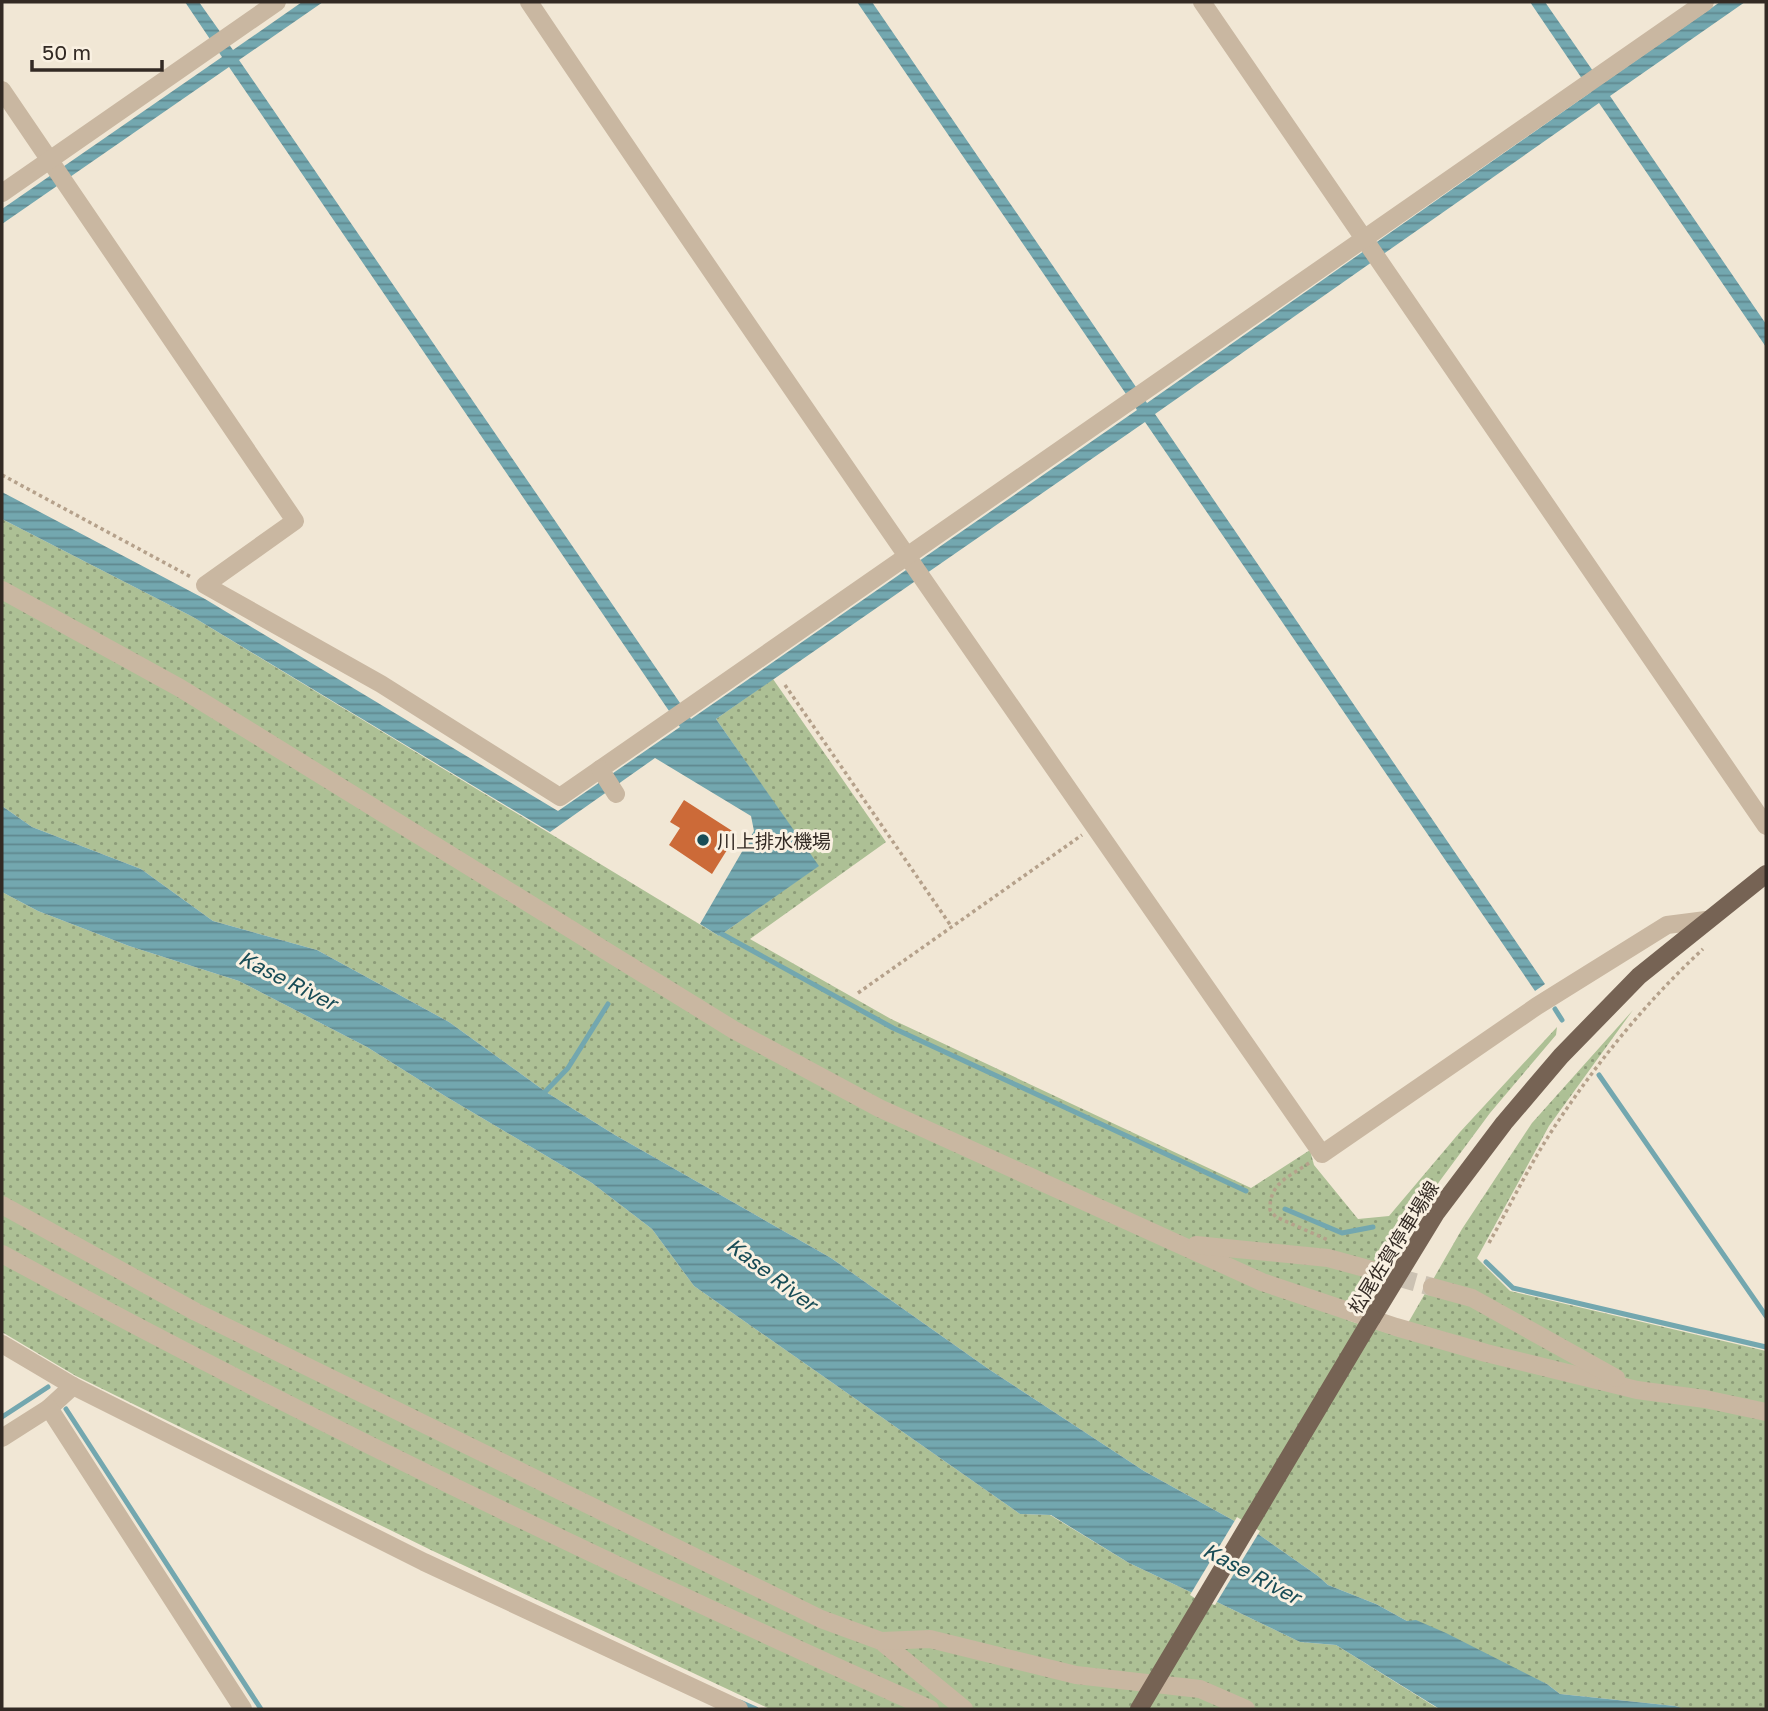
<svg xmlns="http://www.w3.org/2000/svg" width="1768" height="1711" viewBox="0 0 1768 1711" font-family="'Golos Text','Noto Sans JP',sans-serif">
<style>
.grass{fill:url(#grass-dots)}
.water{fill:url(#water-rules)}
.pier{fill:#f1e7d5}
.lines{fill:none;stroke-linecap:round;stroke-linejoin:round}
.stream{stroke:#73a7af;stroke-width:5}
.building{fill:#cc6a38}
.minor-tunnel{stroke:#cbc1b2;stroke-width:18;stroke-dasharray:18 9;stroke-linecap:butt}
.path{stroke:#b5a18b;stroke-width:3.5;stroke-dasharray:3.5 3.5;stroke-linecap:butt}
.minor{stroke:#c9b7a1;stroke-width:18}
.major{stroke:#766354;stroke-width:18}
.major-bridge{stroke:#766354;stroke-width:18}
.poi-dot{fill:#184c56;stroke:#f9f0e1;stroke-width:2.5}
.labels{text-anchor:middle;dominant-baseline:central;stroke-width:6;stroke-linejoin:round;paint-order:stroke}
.poi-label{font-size:19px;fill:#332a24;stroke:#f9f0e1;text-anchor:start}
.street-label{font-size:19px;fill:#332a24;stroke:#f9f0e1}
.water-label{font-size:21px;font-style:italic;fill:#184c56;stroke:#f9f0e1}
</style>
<defs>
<pattern id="grass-dots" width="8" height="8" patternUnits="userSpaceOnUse" patternTransform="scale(1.75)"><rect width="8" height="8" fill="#adc095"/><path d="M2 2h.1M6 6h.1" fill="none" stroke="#8d9c79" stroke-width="1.8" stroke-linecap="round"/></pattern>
<pattern id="water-rules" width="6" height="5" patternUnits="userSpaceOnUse" patternTransform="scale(1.75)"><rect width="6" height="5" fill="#73a7af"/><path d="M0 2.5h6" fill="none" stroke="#5f888e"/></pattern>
</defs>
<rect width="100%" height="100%" fill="#f1e7d5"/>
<g class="grass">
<path d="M2 519 193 617 719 936 818 866 716 719 773 679 886 842 750 939 891 1019 1251 1188 1310 1150 1314 1165 1358 1219 1389 1216 1460 1132 1557 1027 1556 1035 1490 1113 1422 1205 1347 1320 1400 1337 1462 1229 1532 1123 1633 1010 1549 1126 1477 1258 1510 1291 1766 1351V1709H1686L1675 1706 1560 1694 1547 1684 1407 1621 1376 1604 1328 1585 1318 1576 1258 1534 1144 1471 990 1370 831 1258 615 1135 546 1092 449 1022 317 950 213 921 141 869 32 827 2 806Z"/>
<path d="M2 892 38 911 129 946 239 981 367 1047 445 1096 592 1183 652 1229 694 1286 1020 1514 1050 1515 1129 1563 1199 1596 1217 1602 1300 1642 1336 1645 1437 1708 1450 1709H770L433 1551 76 1376 2 1332Z"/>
</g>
<g class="water">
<path d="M185 2H199L233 50 302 2H323L239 60 691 719 1137 410 857 2H872L1147 403 1591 92 1530 2H1545L1602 84 1720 2H1745L1610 96 1766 324V347L1599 103 1155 414 1545 984 1535 991 1145 422 716 719 819 866 719 936 700 924 754 831 751 816 655 758 550 832 193 617 2 519V492L205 599 558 811 680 727 229 67 2 224V209L222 57Z"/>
<path d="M2 806 32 827 141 869 213 921 317 950 449 1022 546 1092 615 1135 831 1258 990 1370 1144 1471 1258 1534 1318 1576 1328 1585 1376 1604 1407 1621 1416 1620 1446 1633 1547 1684 1560 1694 1675 1706 1686 1709 1438 1708 1336 1645 1300 1642 1217 1602 1199 1596 1129 1563 1051 1515 1020 1514 694 1286 652 1229 592 1183 445 1096 367 1047 239 981 129 946 38 911 2 892Z"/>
</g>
<path class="pier" d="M1237 1517 1260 1531 1215 1605 1198 1600 1190 1595Z"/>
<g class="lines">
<g class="stream">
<path d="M722 934 893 1028 1246 1191"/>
<path d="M1555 1009 1562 1020"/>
<path d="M1599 1075 1766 1316"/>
<path d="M543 1094 568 1068 608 1004"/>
<path d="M1285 1209 1342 1233 1373 1227"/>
<path d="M1486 1262 1513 1288 1766 1347"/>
<path d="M66 1409 261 1709"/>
<path d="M2 1417 48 1387"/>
<path d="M740 1702 756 1709"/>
</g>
</g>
<path class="building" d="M684 800 737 834 712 874 669 845 680 828 670 822Z"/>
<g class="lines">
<path class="minor-tunnel" d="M1372 1270 1432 1287"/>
<g class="path">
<path d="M2 475 191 577"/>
<path d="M785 685 951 926"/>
<path d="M858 993 1082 835"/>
<path d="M1309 1163C1289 1177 1269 1183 1270 1210L1276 1217 1328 1240"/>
<path d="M1489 1243C1511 1204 1531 1162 1555 1126 1598 1061 1647 1001 1703 949"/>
</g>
<g class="minor">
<path d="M529 2C789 389 1056 771 1322 1154L1537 1006 1667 925 1706 920"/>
<path d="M1202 2 1766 826"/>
<path d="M2 90 295 521 205 585 381 684 560 797 1705 2"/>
<path d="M2 193 277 2"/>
<path d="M2 590 180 688 734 1030 879 1108 1262 1282 1396 1327 1486 1353 1637 1390 1705 1399 1766 1412"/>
<path d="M600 769 616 794"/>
<path d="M2 1205 196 1312 821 1619 881 1641 964 1709"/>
<path d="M1196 1245 1328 1258 1372 1270"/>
<path d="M2 1254C305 1419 615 1568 930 1709"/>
<path d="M1432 1287 1472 1298 1616 1378"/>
<path d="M2 1344 73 1386 424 1562 739 1709"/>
<path d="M49 1408 73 1386"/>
<path d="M2 1438 49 1408 243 1709"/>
<path d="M881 1641 930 1639 1076 1675 1200 1689 1246 1709"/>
</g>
<path class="major" d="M1372 1318 1436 1213 1504 1123 1561 1056 1639 976 1766 874"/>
<path class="major-bridge" d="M1139 1709 1372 1318"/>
</g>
<circle class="poi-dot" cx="703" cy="840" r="7"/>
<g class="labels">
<g class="poi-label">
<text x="717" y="840">川上排水機場</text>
</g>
<g class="street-label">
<text transform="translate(1393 1247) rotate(-58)">松尾佐賀停車場線</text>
</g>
<g class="water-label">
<text transform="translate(288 980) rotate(27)">Kase River</text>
<text transform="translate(772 1274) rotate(37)">Kase River</text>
<text transform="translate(1252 1573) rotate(28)">Kase River</text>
</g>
</g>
<rect width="1768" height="1711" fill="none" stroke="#332a24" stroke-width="7"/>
<path d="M32 60v10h130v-10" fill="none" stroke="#332a24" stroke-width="3.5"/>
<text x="42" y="60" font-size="21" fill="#332a24" stroke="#f9f0e1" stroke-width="5" paint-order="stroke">50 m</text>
</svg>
